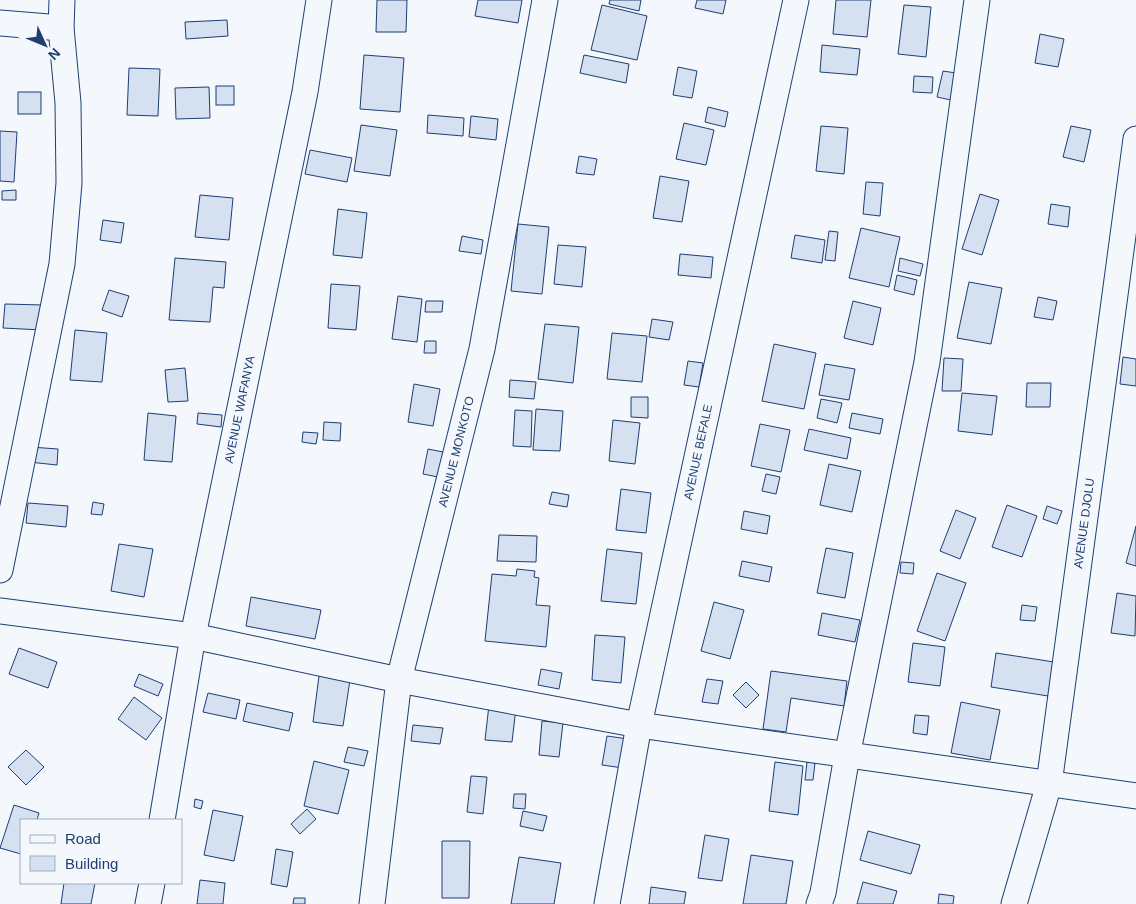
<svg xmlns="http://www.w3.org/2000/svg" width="1136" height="904" viewBox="0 0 1136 904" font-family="Helvetica,sans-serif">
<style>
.building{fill:#d5e0f0;stroke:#1d3f73}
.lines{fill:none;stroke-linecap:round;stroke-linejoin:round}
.minor-casing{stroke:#1d3f73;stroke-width:27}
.minor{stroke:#f4f7fb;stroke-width:25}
.labels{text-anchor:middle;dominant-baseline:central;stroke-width:4;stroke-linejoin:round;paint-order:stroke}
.street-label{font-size:12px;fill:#1d3f73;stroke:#f4f7fb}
</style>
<rect width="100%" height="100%" fill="#f4f7fb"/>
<g class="building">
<path d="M377 0H407L406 32H376Z"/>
<path d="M478 0H522L518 23 475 16Z"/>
<path d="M610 0H641L639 11 609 4Z"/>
<path d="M697 0H726L723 14 695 8Z"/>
<path d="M836 0H871L867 37 833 34Z"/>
<path d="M602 5 647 16 637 60 591 50Z"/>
<path d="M904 5 931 7 926 57 898 54Z"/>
<path d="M227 20 228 36 186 39 185 22Z"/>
<path d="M1040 34 1064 39 1058 67 1035 63Z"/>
<path d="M822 45 860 49 857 75 820 72Z"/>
<path d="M364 55 404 58 400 112 360 109Z"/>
<path d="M584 55 629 64 626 83 580 73Z"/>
<path d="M678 67 697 71 692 98 673 95Z"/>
<path d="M129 68 160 69 158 116 127 115Z"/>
<path d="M943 71 956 73 951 100 937 97Z"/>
<path d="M914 76 933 77 932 93 913 92Z"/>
<rect x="216" y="86" width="18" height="19"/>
<path d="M209 87 210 118 176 119 175 88Z"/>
<rect x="18" y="92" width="23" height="22"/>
<path d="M708 107 728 112 725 127 705 122Z"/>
<path d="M428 115 464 118 463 136 427 133Z"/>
<path d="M471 116 498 119 496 140 469 137Z"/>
<path d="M684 123 714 130 706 165 676 159Z"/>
<path d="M361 125 397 130 390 176 354 171Z"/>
<path d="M821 126 848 128 844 174 816 171Z"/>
<path d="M1071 126 1091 130 1084 162 1063 157Z"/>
<path d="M0 131 17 132 14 182 0 181Z"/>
<path d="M310 150 352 158 347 182 305 174Z"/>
<path d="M579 156 597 159 594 175 576 173Z"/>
<path d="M660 176 689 181 682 222 653 218Z"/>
<path d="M866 182 883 183 880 216 863 214Z"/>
<path d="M16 190V200H2V191Z"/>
<path d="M980 194 999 200 982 255 962 249Z"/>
<path d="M200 195 233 198 229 240 195 237Z"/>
<path d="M1051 204 1070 207 1068 227 1048 224Z"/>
<path d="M338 209 367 213 362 258 333 255Z"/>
<path d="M103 220 124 223 121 243 100 240Z"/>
<path d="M518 224 549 227 542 294 511 291Z"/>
<path d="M861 228 900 237 889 287 849 278Z"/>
<path d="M829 231 838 232 835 261 825 260Z"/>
<path d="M795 235 825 240 822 263 791 258Z"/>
<path d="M462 236 483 240 481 254 459 251Z"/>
<path d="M558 245 586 247 582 287 554 284Z"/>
<path d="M680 254 713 257 711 278 678 275Z"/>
<path d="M175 258 226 262 224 288 213 287 210 322 169 320Z"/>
<path d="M900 258 923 264 920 276 898 271Z"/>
<path d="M897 275 917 280 914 295 894 290Z"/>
<path d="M969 282 1002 288 991 344 957 338Z"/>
<path d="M331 284 360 286 356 330 328 328Z"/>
<path d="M109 290 129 296 122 317 102 310Z"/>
<path d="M398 296 422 299 417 342 392 339Z"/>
<path d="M1038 297 1057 301 1053 320 1034 317Z"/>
<path d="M426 301H443L442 312H425Z"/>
<path d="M853 301 881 308 873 345 844 338Z"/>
<path d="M5 304 43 305 42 330 3 328Z"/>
<path d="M652 319 673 322 669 340 649 337Z"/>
<path d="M545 324 579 327 573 383 538 379Z"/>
<path d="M75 330 107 333 102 382 70 380Z"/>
<path d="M612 333 647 336 642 382 607 379Z"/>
<path d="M425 341H436V353H424Z"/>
<path d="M774 344 816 353 804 409 762 401Z"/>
<path d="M1123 357 1136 359V386L1120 384Z"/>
<path d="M944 358 963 359 961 391H942Z"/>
<path d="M688 361 703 363 699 387 684 385Z"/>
<path d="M825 364 855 369 849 400 819 395Z"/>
<path d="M185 368 188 401 168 402 165 370Z"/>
<path d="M510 380 536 382 534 399 509 397Z"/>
<path d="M1027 383H1051L1050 407H1026Z"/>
<path d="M414 384 440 389 433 426 408 422Z"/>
<path d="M962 393 997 396 992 435 958 431Z"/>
<path d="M631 397H648V418L631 417Z"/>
<path d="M821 399 842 403 837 423 817 418Z"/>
<path d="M536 409 563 411 560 451 533 450Z"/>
<path d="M515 410 532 411 531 447 513 446Z"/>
<path d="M148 413 176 416 172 462 144 460Z"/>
<path d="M198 413 222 415 221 427 197 424Z"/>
<path d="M852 413 883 419 880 434 849 428Z"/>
<path d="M613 420 640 423 635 464 609 461Z"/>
<path d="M324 422 341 423 340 441 323 440Z"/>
<path d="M760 424 790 430 781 472 751 466Z"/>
<path d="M809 429 851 438 847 459 804 450Z"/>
<path d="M303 432 318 433 316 444 302 442Z"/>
<path d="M30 447 58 449 57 465 29 462Z"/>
<path d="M428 449 453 454 448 479 423 474Z"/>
<path d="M829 464 861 471 852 512 820 505Z"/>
<path d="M766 474 780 477 776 494 762 491Z"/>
<path d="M621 489 651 493 646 533 616 530Z"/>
<path d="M552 492 569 495 567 507 549 504Z"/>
<path d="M93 502 104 504 102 515 91 514Z"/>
<path d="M28 503 68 506 66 527 26 523Z"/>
<path d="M1007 505 1037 516 1022 557 992 547Z"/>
<path d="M1047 506 1062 511 1057 524 1043 519Z"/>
<path d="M956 510 976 518 960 559 940 551Z"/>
<path d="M744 511 770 516 767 534 741 529Z"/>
<path d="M1136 526V566L1126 563Z"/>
<path d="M499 535 537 536 536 562 497 561Z"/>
<path d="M119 544 153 549 144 597 111 591Z"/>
<path d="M826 548 853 553 845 598 817 593Z"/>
<path d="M607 549 642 553 636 604 601 601Z"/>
<path d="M742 561 772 567 769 582 739 576Z"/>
<path d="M901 562 914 563 913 574 900 573Z"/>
<path d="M517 569 535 571 534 577 539 578 536 605 550 606 546 647 485 641 492 574 516 576Z"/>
<path d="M937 573 966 583 945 641 917 631Z"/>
<path d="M1117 593 1136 596 1135 636 1111 633Z"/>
<path d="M251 597 321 610 315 639 246 626Z"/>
<path d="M714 602 744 610 730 659 701 651Z"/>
<path d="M1022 605 1037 607 1035 621 1020 620Z"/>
<path d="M822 613 860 620 855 642 818 635Z"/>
<path d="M595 635 625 637 621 683 592 680Z"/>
<path d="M913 643 945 647 940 686 908 682Z"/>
<path d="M19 648 57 662 48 688 9 674Z"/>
<path d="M996 653 1054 662 1048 696 991 687Z"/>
<path d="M541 669 562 673 559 689 538 685Z"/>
<path d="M771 671 847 681 844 706 791 698 786 732 763 729Z"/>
<path d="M139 674 163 684 158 696 134 686Z"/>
<path d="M319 676 350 680 343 726 313 722Z"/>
<path d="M707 679 723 681 718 704 702 702Z"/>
<path d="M746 682 759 695 746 708 733 695Z"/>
<path d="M208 693 240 700 236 719 203 712Z"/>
<path d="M134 697 162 718 146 740 118 719Z"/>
<path d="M961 702 1000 710 990 760 951 753Z"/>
<path d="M247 703 293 713 289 731 243 721Z"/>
<path d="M489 705 516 708 512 742 485 740Z"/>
<path d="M915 715 929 716 927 735 913 733Z"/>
<path d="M542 721 563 723 559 757 539 755Z"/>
<path d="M413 725 443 728 440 744 411 741Z"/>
<path d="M607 736 628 739 623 768 602 765Z"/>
<path d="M348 747 368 751 364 766 344 762Z"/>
<path d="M26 750 44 767 26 785 8 767Z"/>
<path d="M314 761 349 770 338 814 304 806Z"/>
<path d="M775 762 803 766 798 815 769 811Z"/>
<path d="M807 762 815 763 813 780H805Z"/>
<path d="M471 776 487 777 483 814 467 812Z"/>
<path d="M514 794H526L525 809 513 808Z"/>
<path d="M195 799 203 801 201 809 194 807Z"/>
<path d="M14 805 39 813 37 820H21V854L0 848Z"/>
<path d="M307 809 316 819 300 834 291 824Z"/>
<path d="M213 810 243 816 234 861 204 855Z"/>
<path d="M523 811 547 816 543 831 520 826Z"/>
<path d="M868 831 920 845 911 874 860 860Z"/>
<path d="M705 835 729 839 722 881 698 878Z"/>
<path d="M442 841H470L469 898H442Z"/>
<path d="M276 849 293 852 287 887 271 884Z"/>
<path d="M751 855 793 861 786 904H743Z"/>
<path d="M519 857 561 863 554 904H511Z"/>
<path d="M200 880 225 883 223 904H197Z"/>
<path d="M863 882 897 891 893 904H857Z"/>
<path d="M64 883H95L91 904H61Z"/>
<path d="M651 887 686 892 684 904H649Z"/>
<path d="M939 894 954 896 953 904H938Z"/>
<path d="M294 898H305V904H293Z"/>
</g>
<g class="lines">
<defs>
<g id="minor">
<path d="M0 23 61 28"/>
<path d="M0 570 62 264 69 183 68 103 61 28 62 0"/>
<path d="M0 611 193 636 399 680 639 725 1136 796"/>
<path id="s1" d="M162 820 193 636 305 92 319 0"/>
<path d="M148 904 152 883"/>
<path id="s2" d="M372 904 399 680 482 349 545 0"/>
<path id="s3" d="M607 904 639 725 796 0"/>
<path d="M819 904 823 893 847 756 927 362 977 0"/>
<path id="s4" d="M1014 904 1049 784 1136 139"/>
</g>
</defs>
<use href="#minor" class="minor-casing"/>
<use href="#minor" class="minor"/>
</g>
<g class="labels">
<g class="street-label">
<text stroke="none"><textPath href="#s1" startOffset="418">AVENUE WAFANYA</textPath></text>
<text stroke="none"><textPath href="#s3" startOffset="461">AVENUE BEFALE</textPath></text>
<text stroke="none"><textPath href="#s2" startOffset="461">AVENUE MONKOTO</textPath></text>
<text stroke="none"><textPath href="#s4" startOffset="388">AVENUE DJOLU</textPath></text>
</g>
</g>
<rect x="20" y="819" width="162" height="65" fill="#f4f7fb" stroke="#9eadc5"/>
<rect x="30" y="835" width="25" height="8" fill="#f4f7fb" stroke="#9eadc5"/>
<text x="65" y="844" font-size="15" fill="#1d3f73">Road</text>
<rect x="30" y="856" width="25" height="15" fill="#d5e0f0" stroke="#9eadc5"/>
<text x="65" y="869" font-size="15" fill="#1d3f73">Building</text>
<g transform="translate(45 45) rotate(134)" stroke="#f4f7fb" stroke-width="4" paint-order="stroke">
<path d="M0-4L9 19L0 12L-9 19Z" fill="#1d3f73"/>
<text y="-8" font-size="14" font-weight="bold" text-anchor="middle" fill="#1d3f73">N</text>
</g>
</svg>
